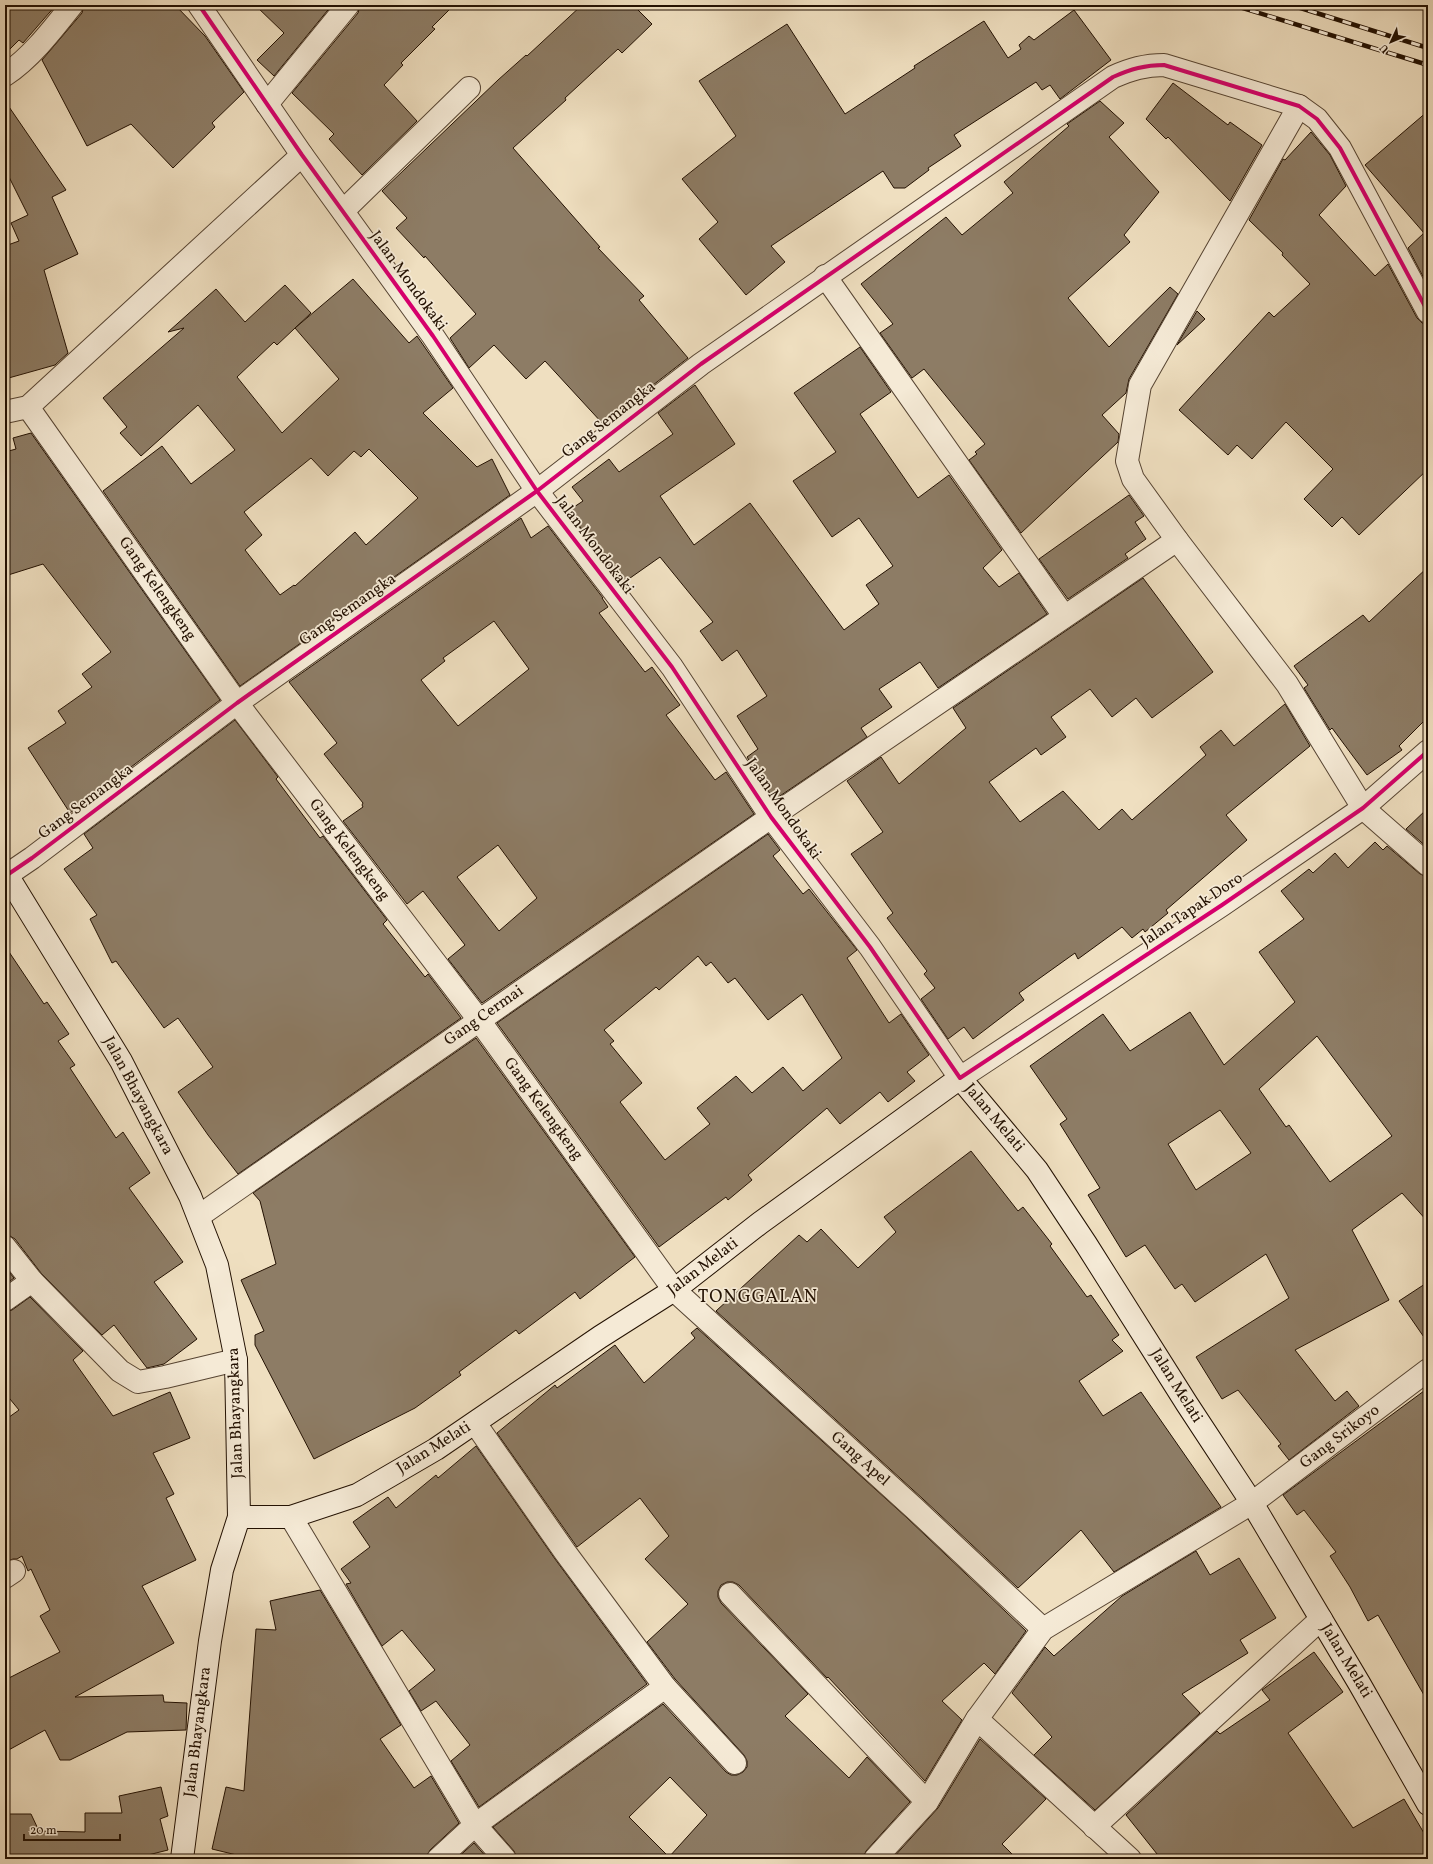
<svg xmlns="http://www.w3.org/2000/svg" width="1433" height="1864" viewBox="0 0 1433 1864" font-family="Vollkorn,serif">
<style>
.building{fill:#8d7c65;stroke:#231102;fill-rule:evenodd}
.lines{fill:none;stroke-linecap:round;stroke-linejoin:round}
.street-casing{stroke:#564432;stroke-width:24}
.secondary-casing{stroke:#231102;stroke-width:24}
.street{stroke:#f5ead6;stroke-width:22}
.secondary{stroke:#f5ead6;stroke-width:22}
.rail-casing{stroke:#231102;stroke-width:4.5}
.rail{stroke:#f5ead6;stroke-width:3;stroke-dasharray:9;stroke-linecap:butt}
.cycleway-casing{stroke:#f5ead6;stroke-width:6}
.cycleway{stroke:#d6006c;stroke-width:4}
.labels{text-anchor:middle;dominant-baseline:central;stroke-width:3.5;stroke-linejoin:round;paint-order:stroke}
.street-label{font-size:16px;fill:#231102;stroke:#f5ead6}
.quarter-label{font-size:18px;letter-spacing:1px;fill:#231102;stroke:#f5ead6}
</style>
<rect width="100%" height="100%" fill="#efdfc0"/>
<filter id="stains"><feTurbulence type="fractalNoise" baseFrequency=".005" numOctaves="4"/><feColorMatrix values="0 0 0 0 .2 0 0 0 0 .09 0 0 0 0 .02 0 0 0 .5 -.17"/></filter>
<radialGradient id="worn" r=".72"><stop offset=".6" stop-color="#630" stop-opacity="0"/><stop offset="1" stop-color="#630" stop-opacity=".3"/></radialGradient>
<g class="building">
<path d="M5 5H56L23 43 19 40 5 54Z"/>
<path d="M84 5H175L205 36 244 92 212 123 215 127 173 168 131 124 87 146 42 60 82 13Z"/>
<path d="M255 5H332L274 76 257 60 284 33Z"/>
<path d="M360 5H454L432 27 435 29 401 63 403 65 384 85 417 121 362 175 329 139 334 134 292 93 358 13Z"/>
<path d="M582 5H633L652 24 622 53 618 49 565 98 566 100 513 148 600 247 598 248 644 296 639 300 688 358 644 392 642 390 603 424 545 361 526 379 494 345 469 368 450 338 476 314 425 256 424 258 396 228 407 218 382 191 498 80 526 55 527 56Z"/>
<path d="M1074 10 1111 60 1060 99 1050 85 1042 90 1036 82 954 135 961 146 928 168 929 170 905 188H894L883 171 771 246 785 262 746 295 699 239 718 222 682 179 736 136 699 81 787 24 845 114 915 68 914 66 984 21 1008 58 1021 49 1019 45 1029 36 1034 40Z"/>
<path d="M1173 83 1228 125 1230 122 1262 145 1230 201 1168 137 1166 139 1146 119Z"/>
<path d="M5 101 66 190 52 197 78 254 44 270 68 353 55 365 5 379V246L19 241 11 223 28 215 5 169Z"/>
<path d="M1100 101 1124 123 1109 137 1159 192 1124 235 1130 242 1068 298 1109 347 1170 287 1178 294 1129 379 1126 393 1102 415 1119 434 1118 442 1021 533 969 460 977 454 975 452 985 444 924 369 912 378 880 333 893 324 861 284 946 217 962 235 1013 193 1004 182 1069 126 1067 124Z"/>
<path d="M1428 111V286L1408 248 1424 233 1365 165Z"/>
<path d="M1311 132 1330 155 1346 186 1319 215 1375 276 1388 264 1417 318 1422 323 1428 324V469L1359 535 1342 517 1332 527 1304 499 1333 469 1286 422 1252 459 1237 445 1228 455 1179 410 1269 312 1274 317 1310 284 1282 255 1283 253 1249 220 1283 159 1285 160Z"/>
<path d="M353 279 409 343 417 336 453 388 423 413 477 467 492 459 510 495 240 686 103 491 162 446 191 484 235 450 198 405 141 456 120 433 127 427 103 398 184 328 168 332 216 289 245 322 285 285 311 313 277 345 274 342 237 377 282 433 339 379 295 328ZM369 449 418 498 366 545 355 532 295 586 294 585 280 595 245 550 262 535 244 512 311 458 328 476 354 451 361 457Z"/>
<path d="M1197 311 1205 319 1177 345Z"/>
<path d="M860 347 891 392 860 414 918 498 949 475 1002 550 983 568 999 587 1019 573 1047 614 938 688 920 662 879 689 892 707 861 728 867 737 774 800 747 757 758 749 737 716 767 696 737 650 722 661 700 631 713 622 660 557 623 583 568 511 583 501 572 487 609 459 619 472 673 434 658 413 695 385 735 444 660 496 694 545 750 503 844 630 879 604 866 585 893 566 859 518 832 537 793 481 836 452 794 393Z"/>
<path d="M31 433 220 700 70 813 28 748 66 723 58 711 92 687 82 674 111 652 43 564 5 576V452L16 449 13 438Z"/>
<path d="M1129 495 1144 516 1135 522 1146 539 1125 554 1128 558 1068 599 1039 559Z"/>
<path d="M521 518 531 538 548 526 603 598H602L608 607 599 613 645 672 652 667 680 705 666 715 715 780 726 772 754 814 482 1003 448 959 465 945 423 891 407 904 343 821 363 807 362 805 363 803 324 754 337 743 289 682ZM494 621 529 669 458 726 421 680 445 661 443 658ZM498 845 537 898 499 931 457 877Z"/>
<path d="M1428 567V717L1399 746 1402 750 1367 775 1332 728 1330 730 1304 688 1308 685 1294 666 1363 615 1369 622Z"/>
<path d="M1143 578 1213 672 1152 718 1136 698 1112 717 1090 689 1051 717 1066 737 1041 755 1036 748 989 782 1020 822 1063 791 1099 830 1122 809 1132 820 1206 755 1200 747 1221 730 1234 746 1285 704 1310 746 1226 815 1247 840 1166 910 1168 913 1145 932 1143 929 1132 938 1122 927 1078 959 1075 953 1019 993 1024 1000 973 1039 964 1027 948 1039 921 999 935 988 924 974 927 971 887 918 893 913 851 854 883 832 847 781 881 757 899 784 966 728 953 708Z"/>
<path d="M235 720 278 777 276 779 320 838 323 836 387 920 383 924 425 977 428 974 461 1018 238 1174 208 1135 178 1092 213 1067 178 1018 164 1028 116 961 112 963 90 919 97 915 64 869 93 848 84 834Z"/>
<path d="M1428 808V848L1406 829Z"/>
<path d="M768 834 780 850 773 856 803 894 809 889 857 950 847 958 889 1023 901 1014 929 1055 907 1072 915 1081 888 1102 880 1092 840 1124 827 1108 748 1175 752 1180 728 1200 726 1197 659 1247 497 1023ZM698 956 706 966 711 962 728 983 735 978 768 1020 802 994 842 1058 803 1091 783 1067 752 1093 736 1076 697 1108 710 1124 665 1160 620 1102 642 1083 610 1044 614 1041 604 1030 656 987 659 990Z"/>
<path d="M1375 842 1383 850 1387 846 1420 874 1428 877V1222L1402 1193 1352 1230 1389 1300 1295 1350 1335 1401 1347 1391 1359 1406 1289 1460 1278 1446 1281 1444 1238 1390 1222 1399 1196 1357 1289 1298 1266 1254 1195 1302 1182 1284 1175 1289 1145 1245 1126 1257 1088 1195 1100 1188 1060 1124 1067 1119 1030 1066 1103 1014 1130 1051 1190 1012 1224 1065 1295 1002 1259 952 1304 919 1281 891 1309 869 1313 873 1335 853 1348 868ZM1317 1036 1392 1136 1330 1182 1289 1125 1286 1127 1259 1089ZM1220 1110 1251 1153 1196 1190 1168 1144Z"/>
<path d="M5 946 44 1004 47 1002 69 1034 58 1041 75 1065 70 1068 116 1138 123 1132 150 1173 129 1188 183 1262 154 1282 197 1339 164 1364 147 1368 114 1325 102 1335 41 1273 15 1239 10 1236 5 1235Z"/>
<path d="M476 1038 635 1257 580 1299 575 1292 519 1334 516 1330 459 1372 461 1375 415 1408 314 1459 255 1345V1335L264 1331 241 1280 276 1264 260 1201 253 1193Z"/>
<path d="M971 1151 1018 1211 1023 1207 1052 1244 1050 1246 1087 1297 1091 1295 1119 1335 1112 1340 1123 1351 1079 1381 1103 1416 1141 1392 1221 1507 1114 1572 1081 1530 1018 1588 923 1499 716 1311 799 1235 807 1242 821 1229 858 1268 896 1232 884 1217Z"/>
<path d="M5 1267 14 1278 5 1285Z"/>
<path d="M1428 1282V1343L1399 1301Z"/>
<path d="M30 1297 83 1351 73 1360 113 1416 170 1392 190 1438 153 1453 174 1494 166 1498 196 1560 142 1586 174 1643 75 1697 163 1695 164 1702 187 1703 186 1730 127 1732 70 1760H60L45 1730 5 1752V1680L60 1652 40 1616 50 1610 31 1569 28 1571 22 1556 17 1559H13L5 1562V1420L19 1410 5 1393V1312L12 1310Z"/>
<path d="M697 1328 906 1517 1026 1631 995 1674 984 1663 942 1701 962 1720 925 1781 828 1677 827 1678 739 1585 733 1582H727L721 1585 718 1591V1597L721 1603 808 1694 785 1716 849 1778 867 1757 910 1802 866 1851 863 1859H517L514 1851 493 1827 663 1704 726 1772 731 1775H737L743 1772 747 1767V1761L744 1755 675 1679 647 1642 688 1604 645 1559 669 1536 640 1498 577 1547 497 1433 555 1385 557 1388 615 1345 644 1383 695 1338 691 1333ZM670 1777 707 1815 669 1857 629 1817Z"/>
<path d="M1428 1388V1702L1378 1615 1368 1621 1350 1587 1330 1556 1336 1552 1304 1510 1297 1515 1283 1495Z"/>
<path d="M476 1446 555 1559 647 1684 479 1807 451 1761 470 1745 436 1701 421 1711 409 1691 435 1670 402 1630 382 1646 346 1584 351 1583 341 1569 370 1547 353 1522 388 1497 396 1508 436 1475 438 1478Z"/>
<path d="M1196 1551 1210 1575 1239 1558 1276 1618 1240 1640 1248 1653 1182 1694 1200 1713 1095 1810 1034 1755 1052 1737 1012 1693 1045 1647 1054 1656 1122 1596Z"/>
<path d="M320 1590 401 1725 380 1739 414 1788 431 1776 459 1823 430 1850 426 1859H253L212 1849 226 1787 244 1791 256 1629 276 1630 270 1601Z"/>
<path d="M1314 1652 1343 1692 1288 1733 1353 1828 1404 1799 1428 1840V1859H1161L1126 1815 1217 1731 1220 1734 1270 1700 1262 1690Z"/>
<path d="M980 1739 1046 1799 1002 1844 1017 1859H892L938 1808Z"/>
<path d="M161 1787 168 1816 160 1819 168 1850 132 1859H5V1814H31L39 1831 85 1832V1813H122L119 1796Z"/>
<path d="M474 1843 488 1859H456Z"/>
</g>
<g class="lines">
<defs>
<g id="street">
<path d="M199 5 302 155 433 336 537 491 672 667 771 817 870 947 960 1078 1222 905 1363 808 1428 751"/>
<path d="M5 75C31 58 53 29 72 5"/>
<path d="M267 104 348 5"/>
<path d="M1299 106 1140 385 1127 461 1133 479 1177 540 1287 684 1363 808 1428 865"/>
<path d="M343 211 469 88"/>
<path d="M825 276 1064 616"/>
<path d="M28 407 237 703 479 1020 674 1290 914 1508 1043 1629"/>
<path d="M5 412 28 407 302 155"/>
<path d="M7 875 32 858 237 703 537 491 701 364 1113 77C1131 69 1145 65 1164 65L1299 106 1317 119 1340 148 1428 312"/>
<path d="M199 1216 771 817 1177 540"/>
<path d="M5 1247 32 1281 120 1371 138 1382 165 1377 236 1360"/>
<path d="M5 1300 32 1281"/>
<path d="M475 1423 565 1552 665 1687 735 1763"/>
<path d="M291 1517 475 1825 505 1859"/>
<path d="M5 1577 14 1571"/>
<path d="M730 1594 927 1802"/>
<path d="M977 1719 1043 1629 1252 1503 1428 1370"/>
<path d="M1094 1827 1321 1619"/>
<path d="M438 1859 475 1825 665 1687"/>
<path d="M875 1859 927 1802 977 1719 1130 1859"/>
</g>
<g id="secondary">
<path d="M5 875H7L121 1061 190 1196 217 1265 236 1360 239 1517 222 1570 210 1641 182 1859"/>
<path d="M239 1517H291L357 1495 436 1449 600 1337 674 1290 760 1223 960 1078 1037 1170 1086 1244 1187 1404 1252 1503 1359 1683 1428 1804"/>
</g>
</defs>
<use href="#street" class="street-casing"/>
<use href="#secondary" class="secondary-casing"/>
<use href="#street" class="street"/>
<use href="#secondary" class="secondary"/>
<defs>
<g id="rail">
<path d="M1233 5 1428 65"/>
<path d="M1291 5 1428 48"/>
</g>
</defs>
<use href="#rail" class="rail-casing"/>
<use href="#rail" class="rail"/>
<defs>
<g id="cycleway">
<path d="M199 5 302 155 433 336 537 491 672 667 771 817 870 947 960 1078 1222 905 1363 808 1428 751"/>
<path d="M7 875 32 858 237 703 537 491 701 364 1113 77C1131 69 1145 65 1164 65L1299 106 1317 119 1340 148 1428 312"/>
</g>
</defs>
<use href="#cycleway" class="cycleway-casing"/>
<use href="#cycleway" class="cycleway"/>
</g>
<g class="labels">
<g class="street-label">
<text transform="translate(408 281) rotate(54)">Jalan Mondokaki</text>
<text transform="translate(609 420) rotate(-38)">Gang Semangka</text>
<text transform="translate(594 545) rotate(53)">Jalan Mondokaki</text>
<text transform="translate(157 589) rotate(55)">Gang Kelengkeng</text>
<text transform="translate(348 610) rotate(-35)">Gang Semangka</text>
<text transform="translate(86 802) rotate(-37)">Gang Semangka</text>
<text transform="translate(783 809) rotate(55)">Jalan Mondokaki</text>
<text transform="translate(349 850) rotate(53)">Gang Kelengkeng</text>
<text transform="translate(1192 910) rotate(-34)">Jalan Tapak Doro</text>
<text transform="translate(484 1016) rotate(-35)">Gang Cermai</text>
<text transform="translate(138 1096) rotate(62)">Jalan Bhayangkara</text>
<text transform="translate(543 1109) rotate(54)">Gang Kelengkeng</text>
<text transform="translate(994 1118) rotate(50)">Jalan Melati</text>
<text transform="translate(703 1267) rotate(-37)">Jalan Melati</text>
<text transform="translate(1176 1386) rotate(58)">Jalan Melati</text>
<text transform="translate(236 1413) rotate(-92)">Jalan Bhayangkara</text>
<text transform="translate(1340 1437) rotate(-37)">Gang Srikoyo</text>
<text transform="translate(434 1448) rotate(-32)">Jalan Melati</text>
<text transform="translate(860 1459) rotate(42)">Gang Apel</text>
<text transform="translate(1346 1661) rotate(59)">Jalan Melati</text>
<text transform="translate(198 1732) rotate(-83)">Jalan Bhayangkara</text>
</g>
<g class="quarter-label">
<text x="758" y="1297">TONGGALAN</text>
</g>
</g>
<rect width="1433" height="1864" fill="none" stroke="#efdfc0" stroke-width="20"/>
<rect x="6" y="6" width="1421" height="1852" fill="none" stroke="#231102" stroke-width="2"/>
<rect x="10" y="10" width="1413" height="1844" fill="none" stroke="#231102"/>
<g transform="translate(1391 42) rotate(226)" stroke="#f5ead6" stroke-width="3" paint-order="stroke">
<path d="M0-3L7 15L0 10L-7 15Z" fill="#231102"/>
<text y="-6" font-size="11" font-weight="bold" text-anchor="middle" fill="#231102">U</text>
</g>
<path d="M24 1834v6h96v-6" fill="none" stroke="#231102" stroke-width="2"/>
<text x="30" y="1834" font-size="12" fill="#231102" stroke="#f5ead6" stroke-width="3" paint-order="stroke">20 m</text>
<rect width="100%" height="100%" filter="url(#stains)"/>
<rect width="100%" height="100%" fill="url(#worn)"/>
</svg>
